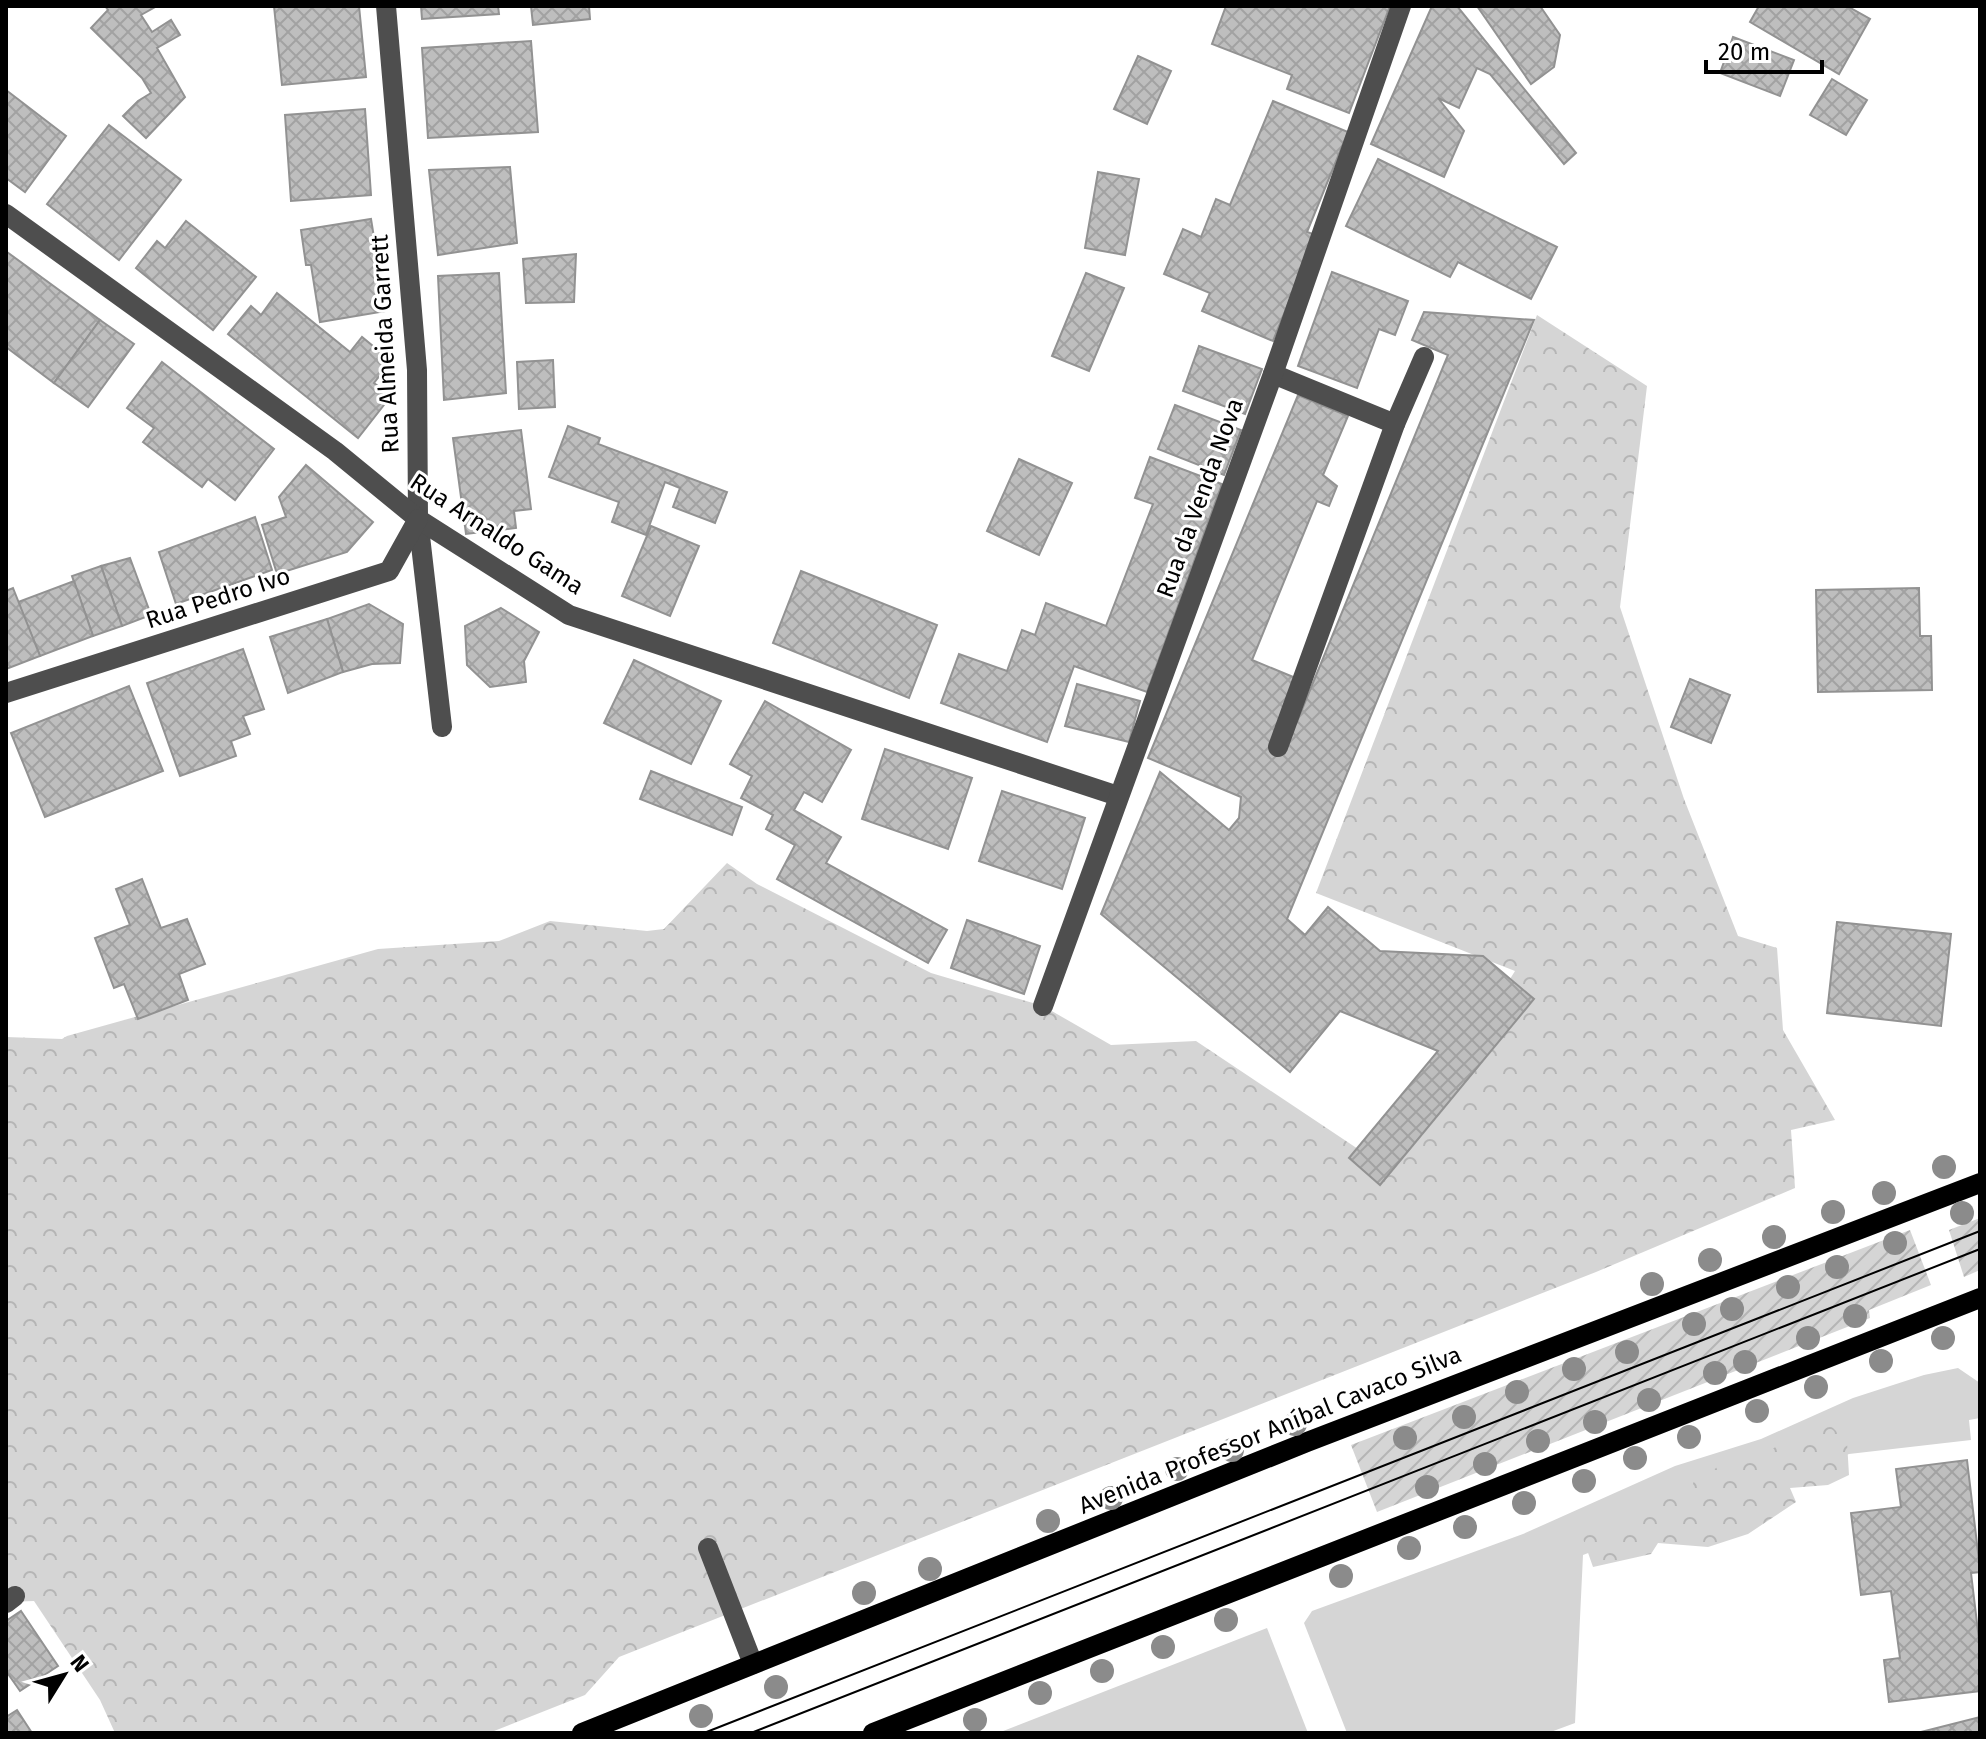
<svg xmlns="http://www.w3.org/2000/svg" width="1986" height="1739" viewBox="0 0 1986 1739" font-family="'Fira Sans',sans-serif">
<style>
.grass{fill:#d5d5d5}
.forest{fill:url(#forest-crowns)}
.garden{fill:url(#garden-furrows)}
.building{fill:url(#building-cross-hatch);stroke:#929292;stroke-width:2}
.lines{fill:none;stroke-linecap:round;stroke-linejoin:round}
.minor{stroke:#4e4e4e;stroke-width:20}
.major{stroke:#000;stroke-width:20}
.tram{stroke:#000;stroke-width:2}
.tree{fill:#8b8b8b}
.labels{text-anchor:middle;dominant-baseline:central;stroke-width:6;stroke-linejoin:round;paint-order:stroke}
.street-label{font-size:24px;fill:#000;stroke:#fff}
</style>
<defs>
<pattern id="forest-crowns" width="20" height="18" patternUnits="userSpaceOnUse" patternTransform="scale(2)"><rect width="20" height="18" fill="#d5d5d5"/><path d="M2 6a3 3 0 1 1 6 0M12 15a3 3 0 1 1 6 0" fill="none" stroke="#b5b5b5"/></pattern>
<pattern id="garden-furrows" width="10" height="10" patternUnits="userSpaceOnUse" patternTransform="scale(2)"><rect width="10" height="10" fill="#d5d5d5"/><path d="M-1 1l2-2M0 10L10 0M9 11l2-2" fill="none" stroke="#b5b5b5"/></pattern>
<pattern id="building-cross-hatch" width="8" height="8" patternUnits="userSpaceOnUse" patternTransform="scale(2)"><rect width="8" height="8" fill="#bebebe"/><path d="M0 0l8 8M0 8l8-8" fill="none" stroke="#a2a2a2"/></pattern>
</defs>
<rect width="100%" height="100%" fill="#fff"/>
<g class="grass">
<path d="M1958 1368 1980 1383V1418L1969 1420 1971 1440 1849 1454 1583 1555 1575 1723 1548 1733H1347L1304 1623 1312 1611 1523 1534 1675 1466 1761 1439 1853 1398 1924 1375Z"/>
<path d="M1267 1628 1308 1733H998Z"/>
</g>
<g class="forest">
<path d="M1537 315 1647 386 1620 607 1684 799 1738 936 1777 948 1783 1030 1835 1120 1791 1130 1795 1188 1596 1272 619 1657 585 1695 489 1733H115L100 1700 34 1601 6 1602V1037L62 1039 67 1036 378 949 499 941 550 921 647 931 664 929 727 863 757 884 931 973 1043 1006 1111 1045 1196 1041 1391 1171 1515 971 1316 893Z"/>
<path d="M1829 1424 1847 1442 1849 1475 1828 1485 1790 1488 1796 1502 1748 1534 1708 1547 1658 1543 1651 1554 1593 1567 1580 1530 1623 1529 1633 1511 1651 1492 1686 1503 1694 1481 1723 1464 1751 1460 1791 1439Z"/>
</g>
<g class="garden">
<path d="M1980 1218V1270L1964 1277 1949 1230Z"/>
<path d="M1910 1230 1931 1285 1869 1310 1870 1318 1377 1512 1351 1445Z"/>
</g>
<g class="building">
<path d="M105 6H157L141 15 152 32 171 20 180 35 157 48 185 97 146 138 123 116 138 101 151 93 142 78 91 28 108 10Z"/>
<path d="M274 6H359L366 77 282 85Z"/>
<path d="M421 6H498L499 14 422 19Z"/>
<path d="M531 6H589L590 19 533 25Z"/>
<path d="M1226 6H1390L1349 113 1287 89 1292 75 1212 44Z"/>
<path d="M1432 6H1457L1576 153 1564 164 1490 74 1477 68 1459 108 1438 98 1464 131 1444 177 1371 144Z"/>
<path d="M1477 6H1540L1560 35 1554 67 1531 84Z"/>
<path d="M1759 6H1847L1870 19 1839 74 1750 22Z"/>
<path d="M1733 37 1794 60 1780 96 1720 73Z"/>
<path d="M531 41 538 132 428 138 422 48Z"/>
<path d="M1138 56 1171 71 1147 124 1114 109Z"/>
<path d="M1832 79 1867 100 1846 135 1810 115Z"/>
<path d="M6 90 66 136 25 192 6 178Z"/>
<path d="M1273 101 1348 132 1307 232 1316 235 1273 341 1202 311 1210 293 1164 274 1183 229 1201 237 1216 199 1230 205Z"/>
<path d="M365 109 371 195 291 201 285 115Z"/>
<path d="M109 125 181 180 119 260 47 204Z"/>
<path d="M1378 159 1557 247 1531 299 1458 262 1450 277 1346 226Z"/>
<path d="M510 167 517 243 438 255 429 170Z"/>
<path d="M1098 172 1139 179 1125 255 1085 248Z"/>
<path d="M371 219 386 311 320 322 311 265H306L301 230Z"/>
<path d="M186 221 256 277 213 330 136 268 157 241 165 248Z"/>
<path d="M7 252 100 320 54 383 6 347Z"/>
<path d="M576 254 574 302 526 303 523 259Z"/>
<path d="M1332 272 1408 301 1395 335 1379 329 1357 388 1298 366Z"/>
<path d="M499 273 506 393 444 400 438 276Z"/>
<path d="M1086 273 1124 288 1089 371 1052 356Z"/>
<path d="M277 293 350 352 362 337 391 361 374 383 391 396 358 438 228 334 251 306 261 315Z"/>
<path d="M1424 312 1534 320 1287 919 1305 935 1328 907 1380 951 1483 956 1534 999 1380 1185 1349 1158 1438 1051 1340 1011 1290 1072 1101 914 1160 772 1229 830 1239 818 1241 797 1148 758 1298 395 1348 416 1323 475 1337 486 1329 506 1317 501 1252 660 1298 679 1296 724 1448 355 1412 340Z"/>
<path d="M100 320 134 344 88 407 54 383Z"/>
<path d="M1199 346 1262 369 1245 414 1183 391Z"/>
<path d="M553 360 555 407 519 409 517 362Z"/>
<path d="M162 362 274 449 235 500 208 479 202 487 143 442 154 428 127 408Z"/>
<path d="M1175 405 1241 430 1224 475 1158 449Z"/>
<path d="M568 426 600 438 598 444 727 492 715 523 673 507 680 488 665 482 646 535 612 522 619 502 549 477Z"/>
<path d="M521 430 531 509 514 511 516 528 466 534 453 438Z"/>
<path d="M1150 457 1222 484 1147 692 1074 666 1047 742 941 703 959 654 1007 671 1022 630 1035 635 1046 603 1106 626 1153 504 1135 498Z"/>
<path d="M1019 459 1072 483 1039 555 987 531Z"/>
<path d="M306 465 373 522 347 552 277 574 262 525 286 517 279 497Z"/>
<path d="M255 517 272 570 176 604 159 552Z"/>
<path d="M651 526 699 546 670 616 622 596Z"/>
<path d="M130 558 151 615 122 626 101 566Z"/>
<path d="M101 566 122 626 93 636 72 576Z"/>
<path d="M801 571 937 625 909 698 773 643Z"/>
<path d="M74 581 93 636 40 656 18 602Z"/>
<path d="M13 588 40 656 6 669V591Z"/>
<path d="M1919 588 1920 636H1931L1932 690 1818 692 1816 590Z"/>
<path d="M369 604 403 624 400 663 372 664 343 672 327 619Z"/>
<path d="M501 608 539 632 524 661 526 682 490 687 467 665 465 626Z"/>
<path d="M327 619 343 672 288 693 270 637Z"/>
<path d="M243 649 264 709 243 716 250 734 231 741 236 756 180 776 147 683Z"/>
<path d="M634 660 721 701 691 764 604 723Z"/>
<path d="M1690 679 1730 695 1711 743 1671 727Z"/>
<path d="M1077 684 1140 701 1129 742 1065 726Z"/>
<path d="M129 686 163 771 45 817 11 733Z"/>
<path d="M765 701 851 750 822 802 804 792 794 810 841 837 826 863 947 930 928 963 777 879 795 845 766 829 773 815 741 798 752 776 730 764Z"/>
<path d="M885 749 972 778 948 849 862 819Z"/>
<path d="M651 771 742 807 732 835 640 799Z"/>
<path d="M1002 791 1085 818 1062 889 979 861Z"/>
<path d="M142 879 161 928 187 919 205 964 179 974 188 1000 138 1019 124 984 114 988 95 938 130 925 116 889Z"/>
<path d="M967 920 1040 946 1024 994 951 968Z"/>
<path d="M1837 922 1951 934 1941 1026 1827 1013Z"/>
<path d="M1967 1460 1980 1569V1572L1971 1573 1980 1648V1691L1889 1702 1884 1660 1900 1658 1891 1591 1861 1595 1851 1513 1901 1507 1896 1469Z"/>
<path d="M21 1611 58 1666 20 1691 6 1671V1621Z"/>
<path d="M17 1710 32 1733H6V1717Z"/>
<path d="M1980 1717V1733H1917Z"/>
</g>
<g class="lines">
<g class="minor">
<path d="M386 6 417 370 418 519 442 727"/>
<path d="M6 214 335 451 418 519 569 615 1118 796"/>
<path d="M1273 374 1395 424"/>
<path d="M6 693 389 571 418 519"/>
<path d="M1278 747 1395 424 1424 357"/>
<path d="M1043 1006 1273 374 1401 6"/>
<path d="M708 1548 753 1664"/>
<path d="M6 1603 15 1596"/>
</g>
<g class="major">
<path d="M582 1733 1307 1442 1980 1183"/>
<path d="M873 1733 1980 1298"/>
</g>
<g class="tram">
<path d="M704 1733 1980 1231"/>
<path d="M751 1733 1980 1249"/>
</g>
</g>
<g class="tree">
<circle cx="1944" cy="1167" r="12"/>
<circle cx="1884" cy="1193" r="12"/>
<circle cx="1833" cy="1212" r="12"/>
<circle cx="1962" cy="1213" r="12"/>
<circle cx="1774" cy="1237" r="12"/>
<circle cx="1895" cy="1243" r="12"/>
<circle cx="1710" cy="1260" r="12"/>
<circle cx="1837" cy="1267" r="12"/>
<circle cx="1652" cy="1284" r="12"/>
<circle cx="1788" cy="1287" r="12"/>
<circle cx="1732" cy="1309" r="12"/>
<circle cx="1855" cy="1316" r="12"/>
<circle cx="1694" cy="1324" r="12"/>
<circle cx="1808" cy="1338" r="12"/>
<circle cx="1943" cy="1338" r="12"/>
<circle cx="1627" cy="1352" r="12"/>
<circle cx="1881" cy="1361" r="12"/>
<circle cx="1745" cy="1362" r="12"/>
<circle cx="1574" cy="1369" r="12"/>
<circle cx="1715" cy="1373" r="12"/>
<circle cx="1816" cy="1387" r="12"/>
<circle cx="1517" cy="1392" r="12"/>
<circle cx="1649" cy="1400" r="12"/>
<circle cx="1757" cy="1411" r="12"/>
<circle cx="1464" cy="1417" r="12"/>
<circle cx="1595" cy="1422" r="12"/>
<circle cx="1295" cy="1424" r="12"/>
<circle cx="1689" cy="1437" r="12"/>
<circle cx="1405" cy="1438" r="12"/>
<circle cx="1538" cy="1441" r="12"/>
<circle cx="1232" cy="1450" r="12"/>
<circle cx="1635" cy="1458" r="12"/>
<circle cx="1485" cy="1464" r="12"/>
<circle cx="1177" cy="1469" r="12"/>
<circle cx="1584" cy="1481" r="12"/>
<circle cx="1427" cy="1487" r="12"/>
<circle cx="1111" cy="1498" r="12"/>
<circle cx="1524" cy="1503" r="12"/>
<circle cx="1048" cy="1521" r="12"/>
<circle cx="1465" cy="1527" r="12"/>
<circle cx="1409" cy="1548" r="12"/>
<circle cx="930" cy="1569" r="12"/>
<circle cx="1341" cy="1576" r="12"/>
<circle cx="864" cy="1593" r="12"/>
<circle cx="1226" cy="1620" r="12"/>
<circle cx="1163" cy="1647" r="12"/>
<circle cx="1102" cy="1671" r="12"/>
<circle cx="776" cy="1687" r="12"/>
<circle cx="1040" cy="1693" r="12"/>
<circle cx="701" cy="1716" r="12"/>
<circle cx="975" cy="1720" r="12"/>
</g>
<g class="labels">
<g class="street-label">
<text transform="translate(385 344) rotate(-93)">Rua Almeida Garrett</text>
<text transform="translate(1200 498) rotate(-70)">Rua da Venda Nova</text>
<text transform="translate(497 534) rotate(33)">Rua Arnaldo Gama</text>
<text transform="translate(218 598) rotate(-18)">Rua Pedro Ivo</text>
<text transform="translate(1270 1430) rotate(-22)">Avenida Professor Aníbal Cavaco Silva</text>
</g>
</g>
<rect width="1986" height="1739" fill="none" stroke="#000000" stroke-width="16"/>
<g transform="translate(64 1675) rotate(53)" stroke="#ffffff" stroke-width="6" paint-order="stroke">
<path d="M0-6L14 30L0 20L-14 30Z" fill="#000000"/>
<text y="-12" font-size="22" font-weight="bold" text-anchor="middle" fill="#000000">N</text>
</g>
<path d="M1706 60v12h116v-12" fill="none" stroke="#000000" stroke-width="4"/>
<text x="1718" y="60" font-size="24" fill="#000000" stroke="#ffffff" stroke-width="6" paint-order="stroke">20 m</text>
</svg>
